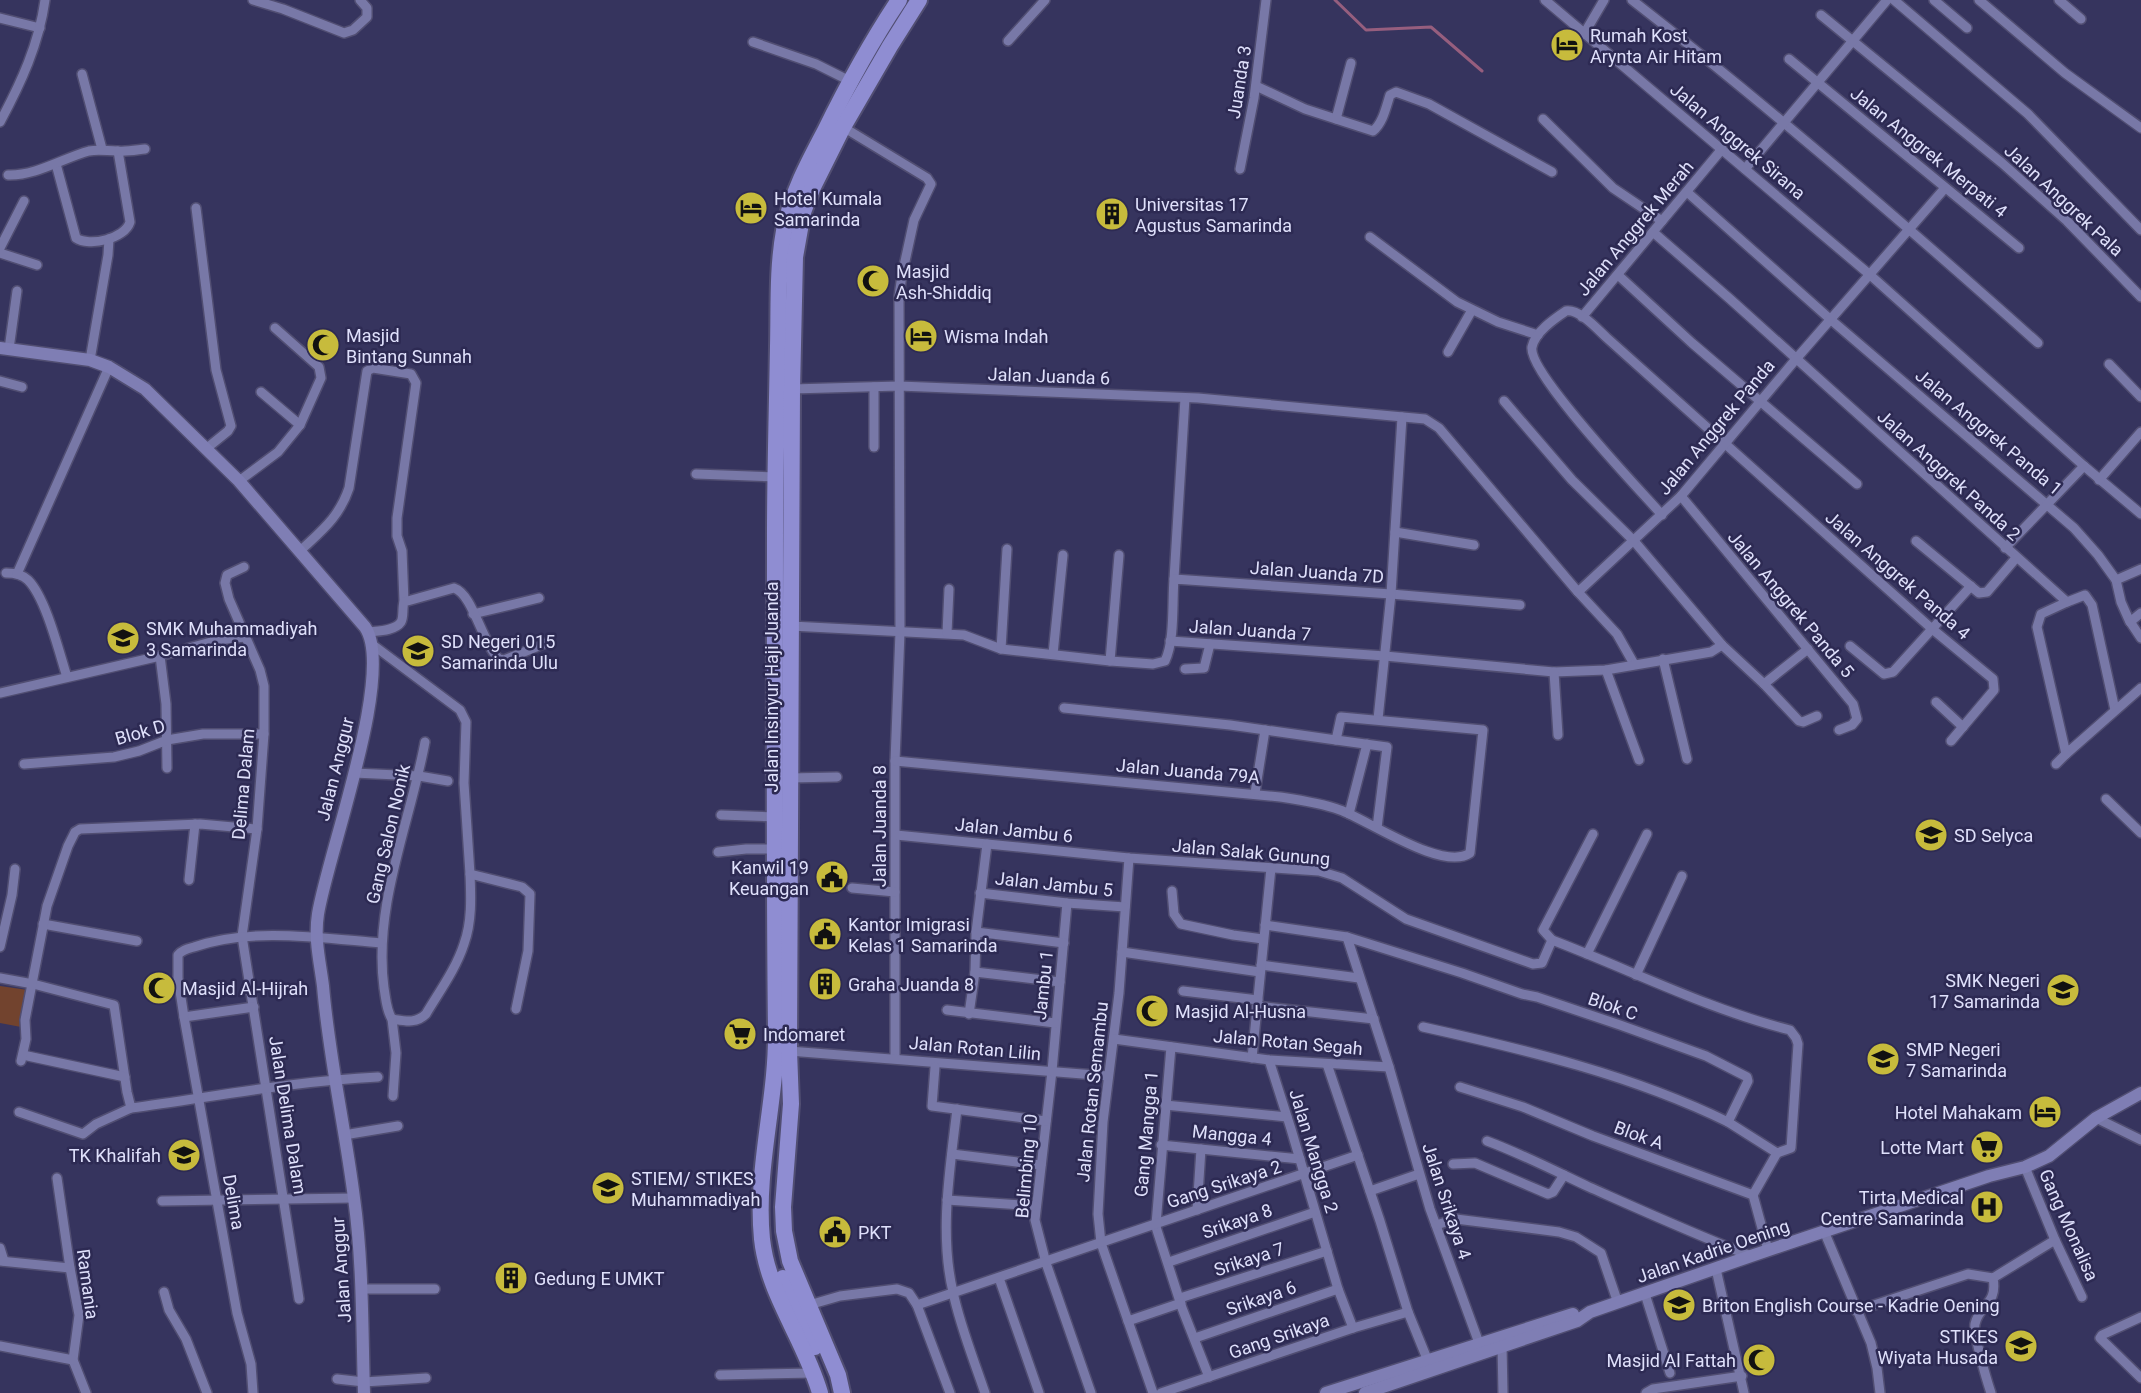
<svg xmlns="http://www.w3.org/2000/svg" width="2141" height="1393" viewBox="0 0 2141 1393" font-family="Roboto,sans-serif">
<style>
.green{fill:#72432e}
.lines{fill:none;stroke-linecap:round;stroke-linejoin:round}
.stream{stroke:#965e7e;stroke-width:3}
.street-casing{stroke:#514e72;stroke-width:12}
.secondary-casing{stroke:#514e72;stroke-width:15}
.highway-casing{stroke:#514e72;stroke-width:20}
.street{stroke:#7878a7;stroke-width:9}
.secondary{stroke:#7f7eb4;stroke-width:12}
.highway{stroke:#8f8dd2;stroke-width:16}
.labels{text-anchor:middle;dominant-baseline:central;stroke-width:5;stroke-linejoin:round;paint-order:stroke}
.poi-label{font-size:18px;fill:#dfe0fb;stroke:#2d2a53;text-anchor:start}
.street-label{font-size:18px;fill:#dfe0fb;stroke:#2d2a53}
</style>
<rect width="100%" height="100%" fill="#36345e"/>
<path class="green" d="M0 986 28 990 21 1027 0 1023Z"/>
<g class="lines">
<path class="stream" d="M1335 0 1366 30 1431 27 1482 71"/>
<defs>
<g id="street">
<path d="M253 0 283 9 344 33 353 30 367 17V8L360 0"/>
<path d="M1545 0 1869 274 2084 466 2141 514"/>
<path d="M1632 0C1772 109 1906 225 2038 343"/>
<path d="M1894 0 2028 114 2141 230"/>
<path d="M1934 0 1967 28"/>
<path d="M1979 0 2065 73 2141 128"/>
<path d="M2059 0 2081 19"/>
<path d="M1821 15 2002 163 2067 221 2141 297"/>
<path d="M0 18 40 28"/>
<path d="M1584 34 1604 0"/>
<path d="M1008 41 1045 0"/>
<path d="M753 42 816 64 850 81"/>
<path d="M1789 59 2019 248"/>
<path d="M82 74 102 149"/>
<path d="M1256 86 1305 109 1373 131C1383 123 1386 107 1390 95L1396 92 1429 104 1552 172"/>
<path d="M1336 119 1351 63"/>
<path d="M1543 119 1613 188 1662 221"/>
<path d="M0 122C21 83 39 44 45 0"/>
<path d="M843 127 927 178 931 184 914 220 902 275 899 296 900 632 895 761V1058"/>
<path d="M56 164 76 238C89 247 125 239 130 222L118 151"/>
<path d="M1240 169 1254 98 1266 0"/>
<path d="M1745 169 1887 0"/>
<path d="M8 175C36 176 63 158 89 151 99 149 107 151 117 151 126 152 136 150 145 149"/>
<path d="M1687 192 1830 319 2074 528 2098 555 2116 580 2121 602 2129 620 2141 638"/>
<path d="M196 208 216 370 231 426 228 431 207 448"/>
<path d="M1653 232 1730 299 2067 602 2085 595 2092 605 2115 710"/>
<path d="M1370 237 1457 302 1498 322 1538 335"/>
<path d="M0 248 24 201"/>
<path d="M0 253 37 265"/>
<path d="M1618 275 1692 343 1857 484"/>
<path d="M1582 317 1722 149"/>
<path d="M9 349 17 291"/>
<path d="M1448 352 1472 310"/>
<path d="M90 360 108 255 109 239"/>
<path d="M2109 364 2141 397"/>
<path d="M0 381 22 387"/>
<path d="M874 387V447"/>
<path d="M792 389 899 386 1198 398 1425 419 1439 428 1578 592 1617 634 1634 664"/>
<path d="M261 392 300 425"/>
<path d="M1504 401 1572 480 1634 541 1722 645 1764 684 1799 721 1803 722 1817 716"/>
<path d="M696 474 775 477"/>
<path d="M2099 480 2141 432"/>
<path d="M239 481 278 452 300 425 321 378 319 367 275 328"/>
<path d="M1681 496 1853 704 1857 719 1852 725 1839 730"/>
<path d="M1662 515C1641 491 1527 372 1532 347 1535 332 1554 319 1566 311 1580 309 1597 329 1607 338L1931 628 1993 679 1994 690 1951 741"/>
<path d="M1395 532 1474 545"/>
<path d="M1916 541 1979 593 1987 592 2016 558"/>
<path d="M2005 548 2084 466"/>
<path d="M299 552C321 531 339 518 349 488L367 371 373 368 411 374 416 383 397 518V536L402 551 404 602"/>
<path d="M244 567 227 575 225 583 229 599 260 670 264 686V734L257 829 242 936 299 1299"/>
<path d="M6 573C14 573 22 574 28 580 46 598 59 652 67 677"/>
<path d="M17 574 109 367"/>
<path d="M1174 579 1185 398"/>
<path d="M2116 580 2141 569"/>
<path d="M1578 592 1681 496 1796 359 1945 188"/>
<path d="M2067 602 2041 614 2037 627 2066 754 2141 688"/>
<path d="M473 614 539 598"/>
<path d="M2130 622 2141 613"/>
<path d="M791 626 964 635 1001 649 1110 661 1153 664 1165 661C1175 640 1172 603 1174 579L1391 594 1520 605"/>
<path d="M369 632C378 631 395 631 401 622 404 617 402 608 404 602L454 588C473 594 482 643 499 659L504 660 546 643"/>
<path d="M947 633 949 589"/>
<path d="M1170 641 1385 656 1554 672 1606 670 1711 652 1722 645"/>
<path d="M373 645 460 710 466 722 464 783 470 874"/>
<path d="M1850 646 1884 674 1893 672 1971 586"/>
<path d="M1001 649 1007 549"/>
<path d="M1053 654 1063 555"/>
<path d="M160 656 166 704 167 768"/>
<path d="M1663 659 1687 759"/>
<path d="M1110 661 1119 555"/>
<path d="M1185 669 1204 668 1210 644"/>
<path d="M1606 670 1639 760"/>
<path d="M1554 672 1558 735"/>
<path d="M1764 684 1808 649"/>
<path d="M0 693 160 656 218 640 245 637"/>
<path d="M1936 702 1963 727"/>
<path d="M1064 708 1230 725 1336 740"/>
<path d="M1378 719 1391 594 1402 417"/>
<path d="M425 742C410 823 373 905 384 988 386 999 386 1010 392 1019 405 1021 416 1024 426 1014 439 992 456 969 464 944 472 922 471 897 470 874L522 887 530 894 528 951 516 1009"/>
<path d="M895 761 1280 797C1300 800 1321 803 1340 810 1368 820 1443 872 1470 853L1483 730 1341 717 1336 740 1387 747 1377 828"/>
<path d="M24 764 114 757 139 751 167 740 203 734H264"/>
<path d="M2056 764 2066 754"/>
<path d="M354 773 419 776 448 781"/>
<path d="M790 778 837 777"/>
<path d="M1255 793 1265 730"/>
<path d="M2106 799 2141 833"/>
<path d="M1349 814 1367 744"/>
<path d="M721 815 775 817"/>
<path d="M896 835 1129 858 1319 871 1342 878 1406 919 1533 964 1542 963 1552 940"/>
<path d="M718 852 746 849H775"/>
<path d="M1129 858 1119 993 1103 1122 1098 1214 1101 1243 1153 1393"/>
<path d="M189 880 195 824"/>
<path d="M852 888 895 892"/>
<path d="M1172 891 1174 914 1181 924 1233 935 1263 939"/>
<path d="M980 893 1067 903 1125 907"/>
<path d="M1067 903 1052 1071 1035 1220 1046 1263 1091 1393"/>
<path d="M43 924 137 941"/>
<path d="M1265 925 1347 937 1462 973 1522 994 1537 997 1620 1025 1706 1056 1747 1077 1748 1081 1728 1122 1777 1153 1791 1148 1798 1044 1796 1038 1790 1030C1707 1009 1631 970 1552 940L1543 930 1593 834"/>
<path d="M976 932 1064 943"/>
<path d="M1347 937 1389 1067 1430 1209 1479 1343"/>
<path d="M0 947 12 895 15 869"/>
<path d="M1122 952 1260 972"/>
<path d="M1587 954 1647 834"/>
<path d="M1261 965 1359 978"/>
<path d="M975 972 1060 982"/>
<path d="M1636 975 1682 876"/>
<path d="M0 978 33 984 114 1005 127 1092 131 1108C213 1097 294 1081 378 1077"/>
<path d="M1183 991 1258 1000"/>
<path d="M1257 1006 1374 1019"/>
<path d="M947 1010 1055 1023"/>
<path d="M969 1014 975 972 976 932 987 844"/>
<path d="M184 1017 254 1007"/>
<path d="M392 1019 396 1053 393 1096"/>
<path d="M1423 1027C1527 1050 1632 1075 1728 1122"/>
<path d="M1114 1039 1269 1060 1389 1067"/>
<path d="M789 1051 1108 1076"/>
<path d="M23 1055 125 1077"/>
<path d="M1252 1058 1271 868"/>
<path d="M1269 1060 1291 1129 1338 1289 1353 1328"/>
<path d="M21 1061 26 1039 25 1020 47 906 68 846 75 832 80 829 200 824 257 829"/>
<path d="M1327 1064 1380 1221 1408 1312 1430 1366"/>
<path d="M935 1067 932 1106 1046 1121"/>
<path d="M1460 1087 1523 1107 1593 1136 1753 1195 1768 1250"/>
<path d="M1165 1105 1287 1117"/>
<path d="M957 1109C950 1169 939 1233 953 1292 960 1326 974 1360 985 1393"/>
<path d="M19 1112 83 1134 96 1124 131 1108"/>
<path d="M2096 1118 2141 1140"/>
<path d="M344 1135 398 1126"/>
<path d="M1487 1141C1522 1154 1555 1171 1589 1187 1643 1211 1696 1235 1751 1256"/>
<path d="M1161 1145 1300 1159"/>
<path d="M952 1154 1041 1165"/>
<path d="M1453 1164 1475 1163 1548 1194 1553 1192 1564 1175"/>
<path d="M2025 1167 2055 1240 2082 1297"/>
<path d="M57 1178 70 1268 79 1315 73 1360 86 1393"/>
<path d="M1370 1191 1419 1174"/>
<path d="M1753 1195 1777 1153"/>
<path d="M947 1200 1036 1206"/>
<path d="M162 1201 354 1198"/>
<path d="M1197 1210 1201 1149"/>
<path d="M1155 1224 1182 1308 1209 1377"/>
<path d="M1156 1224 1171 1047"/>
<path d="M1436 1225 1456 1219 1559 1232 1576 1237 1601 1253 1618 1303"/>
<path d="M1824 1231 1871 1343 1877 1368 1880 1393"/>
<path d="M0 1248 4 1261"/>
<path d="M0 1261 70 1268"/>
<path d="M1169 1262 1315 1212"/>
<path d="M1716 1269 1744 1393"/>
<path d="M999 1278 1039 1393"/>
<path d="M363 1289H435"/>
<path d="M164 1292 169 1310 186 1339 207 1393"/>
<path d="M1645 1294 1670 1373"/>
<path d="M1180 1298 1327 1251"/>
<path d="M809 1305 840 1296 897 1289 909 1293 917 1305 1358 1155"/>
<path d="M917 1305 950 1393"/>
<path d="M1856 1311 1968 1274 1993 1278 2055 1240"/>
<path d="M2141 1317 2102 1335 2100 1338 2141 1378"/>
<path d="M1128 1321 1181 1303"/>
<path d="M1195 1338 1338 1289"/>
<path d="M0 1346 73 1360"/>
<path d="M1502 1346 1503 1393"/>
<path d="M720 1375 813 1373"/>
<path d="M337 1379 364 1382 426 1378"/>
<path d="M253 1393 251 1364 237 1313 184 1017 178 978V955C182 950 187 949 194 947 251 927 321 938 381 943"/>
<path d="M1161 1393 1353 1328 1408 1312"/>
<path d="M1646 1393 1653 1389 1742 1376"/>
<path d="M1991 1393C1987 1381 1973 1334 1975 1324 1979 1304 1998 1305 1993 1278"/>
</g>
<g id="secondary">
<path d="M0 348 90 360 109 367 145 389 239 481 365 627C396 672 327 856 318 914 314 939 320 962 323 986 329 1058 345 1127 354 1198 363 1263 362 1328 364 1393"/>
<path d="M1326 1393 1573 1314"/>
<path d="M1365 1393 1577 1321 1590 1312 1751 1256 1989 1176 2025 1167 2049 1156 2096 1118 2141 1093"/>
</g>
<g id="highway">
<path d="M783 1278 815 1347"/>
<path d="M820 1393C805 1340 768 1295 762 1239 755 1169 777 1100 776 1031 774 865 775 699 775 534 775 471 777 409 778 346 779 308 777 269 784 231 791 195 808 163 825 131 847 86 871 42 899 0"/>
<path d="M842 1393 838 1375 790 1261 784 1231 783 1207 791 1104 789 1051 792 389 795 257 803 212 812 189 843 127 890 46 919 0"/>
</g>
</defs>
<use href="#street" class="street-casing"/>
<use href="#secondary" class="secondary-casing"/>
<use href="#highway" class="highway-casing"/>
<use href="#street" class="street"/>
<use href="#secondary" class="secondary"/>
<use href="#highway" class="highway"/>
</g>
<defs>
<symbol id="hotel-disc" viewBox="-11 -11 22 22"><circle r="9.5" fill="#c7bb3c" stroke="#2d2a53"/><path d="M-6-4.5h1.5V1H6V5H4.5V3h-9V5H-6ZM-4 0a1.8 1.8 0 1 1 3.6 0ZM.5 0V-2.5h3Q6-2.5 6 0Z" fill="#111"/></symbol>
<symbol id="building-disc" viewBox="-11 -11 22 22"><circle r="9.5" fill="#c7bb3c" stroke="#2d2a53"/><path d="M-4-6H4V6H1V3H-1V6H-4ZM-2.5-4.3h1.7v1.8h-1.7ZM.8-4.3h1.7v1.8H.8ZM-2.5-1h1.7V.8h-1.7ZM.8-1h1.7V.8H.8Z" fill="#111"/></symbol>
<symbol id="mosque-disc" viewBox="-11 -11 22 22"><circle r="9.5" fill="#c7bb3c" stroke="#2d2a53"/><path d="M3.5-4.9A6 6 0 1 0 3.5 4.9A5 5 0 1 1 3.5-4.9Z" fill="#111"/></symbol>
<symbol id="school-disc" viewBox="-11 -11 22 22"><circle r="9.5" fill="#c7bb3c" stroke="#2d2a53"/><path d="M0-5L7-2L0 1L-7-2ZM-4 1L0 2.5L4 1V4Q0 6-4 4Z" fill="#111"/></symbol>
<symbol id="civic-disc" viewBox="-11 -11 22 22"><circle r="9.5" fill="#c7bb3c" stroke="#2d2a53"/><path d="M-.6-6.5H3V-4.5H.6V-3L4-1V1h2V6H-6V1h2V-1L-.6-3ZM-1.2 2.5V6h2.4V2.5Z" fill="#111"/></symbol>
<symbol id="supermarket-disc" viewBox="-11 -11 22 22"><circle r="9.5" fill="#c7bb3c" stroke="#2d2a53"/><path d="M-6-5.5h2.5l.6 2H6L4.5 2H-2.5L-4.4-4H-6ZM-1.5 3.2a1.3 1.3 0 1 0 .1 0ZM3 3.2a1.3 1.3 0 1 0 .1 0Z" fill="#111"/></symbol>
<symbol id="university-disc" viewBox="-11 -11 22 22"><circle r="9.5" fill="#c7bb3c" stroke="#2d2a53"/><path d="M0-5L7-2L0 1L-7-2ZM-4 1L0 2.5L4 1V4Q0 6-4 4Z" fill="#111"/></symbol>
<symbol id="hospital-disc" viewBox="-11 -11 22 22"><circle r="9.5" fill="#c7bb3c" stroke="#2d2a53"/><path d="M-5-5h3v3.5h4V-5h3V5h-3V1.5h-4V5h-3Z" fill="#111"/></symbol>
</defs>
<g fill-rule="evenodd">
<use href="#hotel-disc" x="1548" y="26" width="38" height="38"/>
<use href="#hotel-disc" x="732" y="189" width="38" height="38"/>
<use href="#building-disc" x="1093" y="195" width="38" height="38"/>
<use href="#mosque-disc" x="854" y="262" width="38" height="38"/>
<use href="#hotel-disc" x="902" y="317" width="38" height="38"/>
<use href="#mosque-disc" x="304" y="326" width="38" height="38"/>
<use href="#school-disc" x="104" y="619" width="38" height="38"/>
<use href="#school-disc" x="399" y="632" width="38" height="38"/>
<use href="#school-disc" x="1912" y="816" width="38" height="38"/>
<use href="#civic-disc" x="813" y="858" width="38" height="38"/>
<use href="#civic-disc" x="806" y="915" width="38" height="38"/>
<use href="#building-disc" x="806" y="965" width="38" height="38"/>
<use href="#mosque-disc" x="140" y="969" width="38" height="38"/>
<use href="#school-disc" x="2044" y="971" width="38" height="38"/>
<use href="#mosque-disc" x="1133" y="992" width="38" height="38"/>
<use href="#supermarket-disc" x="721" y="1015" width="38" height="38"/>
<use href="#school-disc" x="1864" y="1040" width="38" height="38"/>
<use href="#hotel-disc" x="2026" y="1093" width="38" height="38"/>
<use href="#supermarket-disc" x="1968" y="1128" width="38" height="38"/>
<use href="#school-disc" x="165" y="1136" width="38" height="38"/>
<use href="#university-disc" x="589" y="1169" width="38" height="38"/>
<use href="#hospital-disc" x="1968" y="1188" width="38" height="38"/>
<use href="#civic-disc" x="816" y="1213" width="38" height="38"/>
<use href="#building-disc" x="492" y="1259" width="38" height="38"/>
<use href="#school-disc" x="1660" y="1286" width="38" height="38"/>
<use href="#university-disc" x="2002" y="1327" width="38" height="38"/>
<use href="#mosque-disc" x="1740" y="1341" width="38" height="38"/>
</g>
<g class="labels">
<g class="poi-label">
<text x="1590" y="35">Rumah Kost<tspan x="1590" dy="21">Arynta Air Hitam</tspan></text>
<text x="774" y="198">Hotel Kumala<tspan x="774" dy="21">Samarinda</tspan></text>
<text x="1135" y="204">Universitas 17<tspan x="1135" dy="21">Agustus Samarinda</tspan></text>
<text x="896" y="271">Masjid<tspan x="896" dy="21">Ash-Shiddiq</tspan></text>
<text x="346" y="335">Masjid<tspan x="346" dy="21">Bintang Sunnah</tspan></text>
<text x="944" y="336">Wisma Indah</text>
<text x="146" y="628">SMK Muhammadiyah<tspan x="146" dy="21">3 Samarinda</tspan></text>
<text x="441" y="641">SD Negeri 015<tspan x="441" dy="21">Samarinda Ulu</tspan></text>
<text x="1954" y="835">SD Selyca</text>
<text x="809" y="867" text-anchor="end">Kanwil 19<tspan x="809" dy="21">Keuangan</tspan></text>
<text x="848" y="924">Kantor Imigrasi<tspan x="848" dy="21">Kelas 1 Samarinda</tspan></text>
<text x="2040" y="980" text-anchor="end">SMK Negeri<tspan x="2040" dy="21">17 Samarinda</tspan></text>
<text x="848" y="984">Graha Juanda 8</text>
<text x="182" y="988">Masjid Al-Hijrah</text>
<text x="1175" y="1011">Masjid Al-Husna</text>
<text x="763" y="1034">Indomaret</text>
<text x="1906" y="1049">SMP Negeri<tspan x="1906" dy="21">7 Samarinda</tspan></text>
<text x="2022" y="1112" text-anchor="end">Hotel Mahakam</text>
<text x="1964" y="1147" text-anchor="end">Lotte Mart</text>
<text x="161" y="1155" text-anchor="end">TK Khalifah</text>
<text x="631" y="1178">STIEM/ STIKES<tspan x="631" dy="21">Muhammadiyah</tspan></text>
<text x="1964" y="1197" text-anchor="end">Tirta Medical<tspan x="1964" dy="21">Centre Samarinda</tspan></text>
<text x="858" y="1232">PKT</text>
<text x="534" y="1278">Gedung E UMKT</text>
<text x="1702" y="1305">Briton English Course - Kadrie Oening</text>
<text x="1998" y="1336" text-anchor="end">STIKES<tspan x="1998" dy="21">Wiyata Husada</tspan></text>
<text x="1736" y="1360" text-anchor="end">Masjid Al Fattah</text>
</g>
<g class="street-label">
<text transform="translate(1239 82) rotate(-81)">Juanda 3</text>
<text transform="translate(1738 141) rotate(40)">Jalan Anggrek Sirana</text>
<text transform="translate(1929 152) rotate(39)">Jalan Anggrek Merpati 4</text>
<text transform="translate(2064 200) rotate(43)">Jalan Anggrek Pala</text>
<text transform="translate(1635 228) rotate(-50)">Jalan Anggrek Merah</text>
<text transform="translate(1049 376) rotate(2)">Jalan Juanda 6</text>
<text transform="translate(1716 427) rotate(-50)">Jalan Anggrek Panda</text>
<text transform="translate(1989 432) rotate(40)">Jalan Anggrek Panda 1</text>
<text transform="translate(1949 475) rotate(42)">Jalan Anggrek Panda 2</text>
<text transform="translate(1317 572) rotate(4)">Jalan Juanda 7D</text>
<text transform="translate(1898 575) rotate(41)">Jalan Anggrek Panda 4</text>
<text transform="translate(1791 604) rotate(50)">Jalan Anggrek Panda 5</text>
<text transform="translate(1250 630) rotate(4)">Jalan Juanda 7</text>
<text transform="translate(771 687) rotate(-90)">Jalan Insinyur Haji Juanda</text>
<text transform="translate(140 732) rotate(-16)">Blok D</text>
<text transform="translate(335 769) rotate(-76)">Jalan Anggur</text>
<text transform="translate(1188 771) rotate(5)">Jalan Juanda 79A</text>
<text transform="translate(243 784) rotate(-85)">Delima Dalam</text>
<text transform="translate(879 826) rotate(-90)">Jalan Juanda 8</text>
<text transform="translate(1014 830) rotate(6)">Jalan Jambu 6</text>
<text transform="translate(388 834) rotate(-77)">Gang Salon Nonik</text>
<text transform="translate(1251 852) rotate(5)">Jalan Salak Gunung</text>
<text transform="translate(1054 884) rotate(6)">Jalan Jambu 5</text>
<text transform="translate(1043 985) rotate(-84)">Jambu 1</text>
<text transform="translate(1613 1006) rotate(19)">Blok C</text>
<text transform="translate(1288 1042) rotate(5)">Jalan Rotan Segah</text>
<text transform="translate(975 1048) rotate(5)">Jalan Rotan Lilin</text>
<text transform="translate(1092 1092) rotate(-84)">Jalan Rotan Semambu</text>
<text transform="translate(288 1115) rotate(81)">Jalan Delima Dalam</text>
<text transform="translate(1146 1134) rotate(-85)">Gang Mangga 1</text>
<text transform="translate(1232 1135) rotate(6)">Mangga 4</text>
<text transform="translate(1639 1135) rotate(20)">Blok A</text>
<text transform="translate(1314 1151) rotate(73)">Jalan Mangga 2</text>
<text transform="translate(1026 1166) rotate(-85)">Belimbing 10</text>
<text transform="translate(1224 1184) rotate(-18)">Gang Srikaya 2</text>
<text transform="translate(1447 1201) rotate(72)">Jalan Srikaya 4</text>
<text transform="translate(234 1202) rotate(80)">Delima</text>
<text transform="translate(1237 1221) rotate(-19)">Srikaya 8</text>
<text transform="translate(2069 1225) rotate(66)">Gang Monalisa</text>
<text transform="translate(1713 1251) rotate(-19)">Jalan Kadrie Oening</text>
<text transform="translate(1249 1259) rotate(-18)">Srikaya 7</text>
<text transform="translate(341 1270) rotate(-94)">Jalan Anggur</text>
<text transform="translate(88 1284) rotate(82)">Ramania</text>
<text transform="translate(1261 1298) rotate(-19)">Srikaya 6</text>
<text transform="translate(1279 1336) rotate(-19)">Gang Srikaya</text>
</g>
</g>
</svg>
